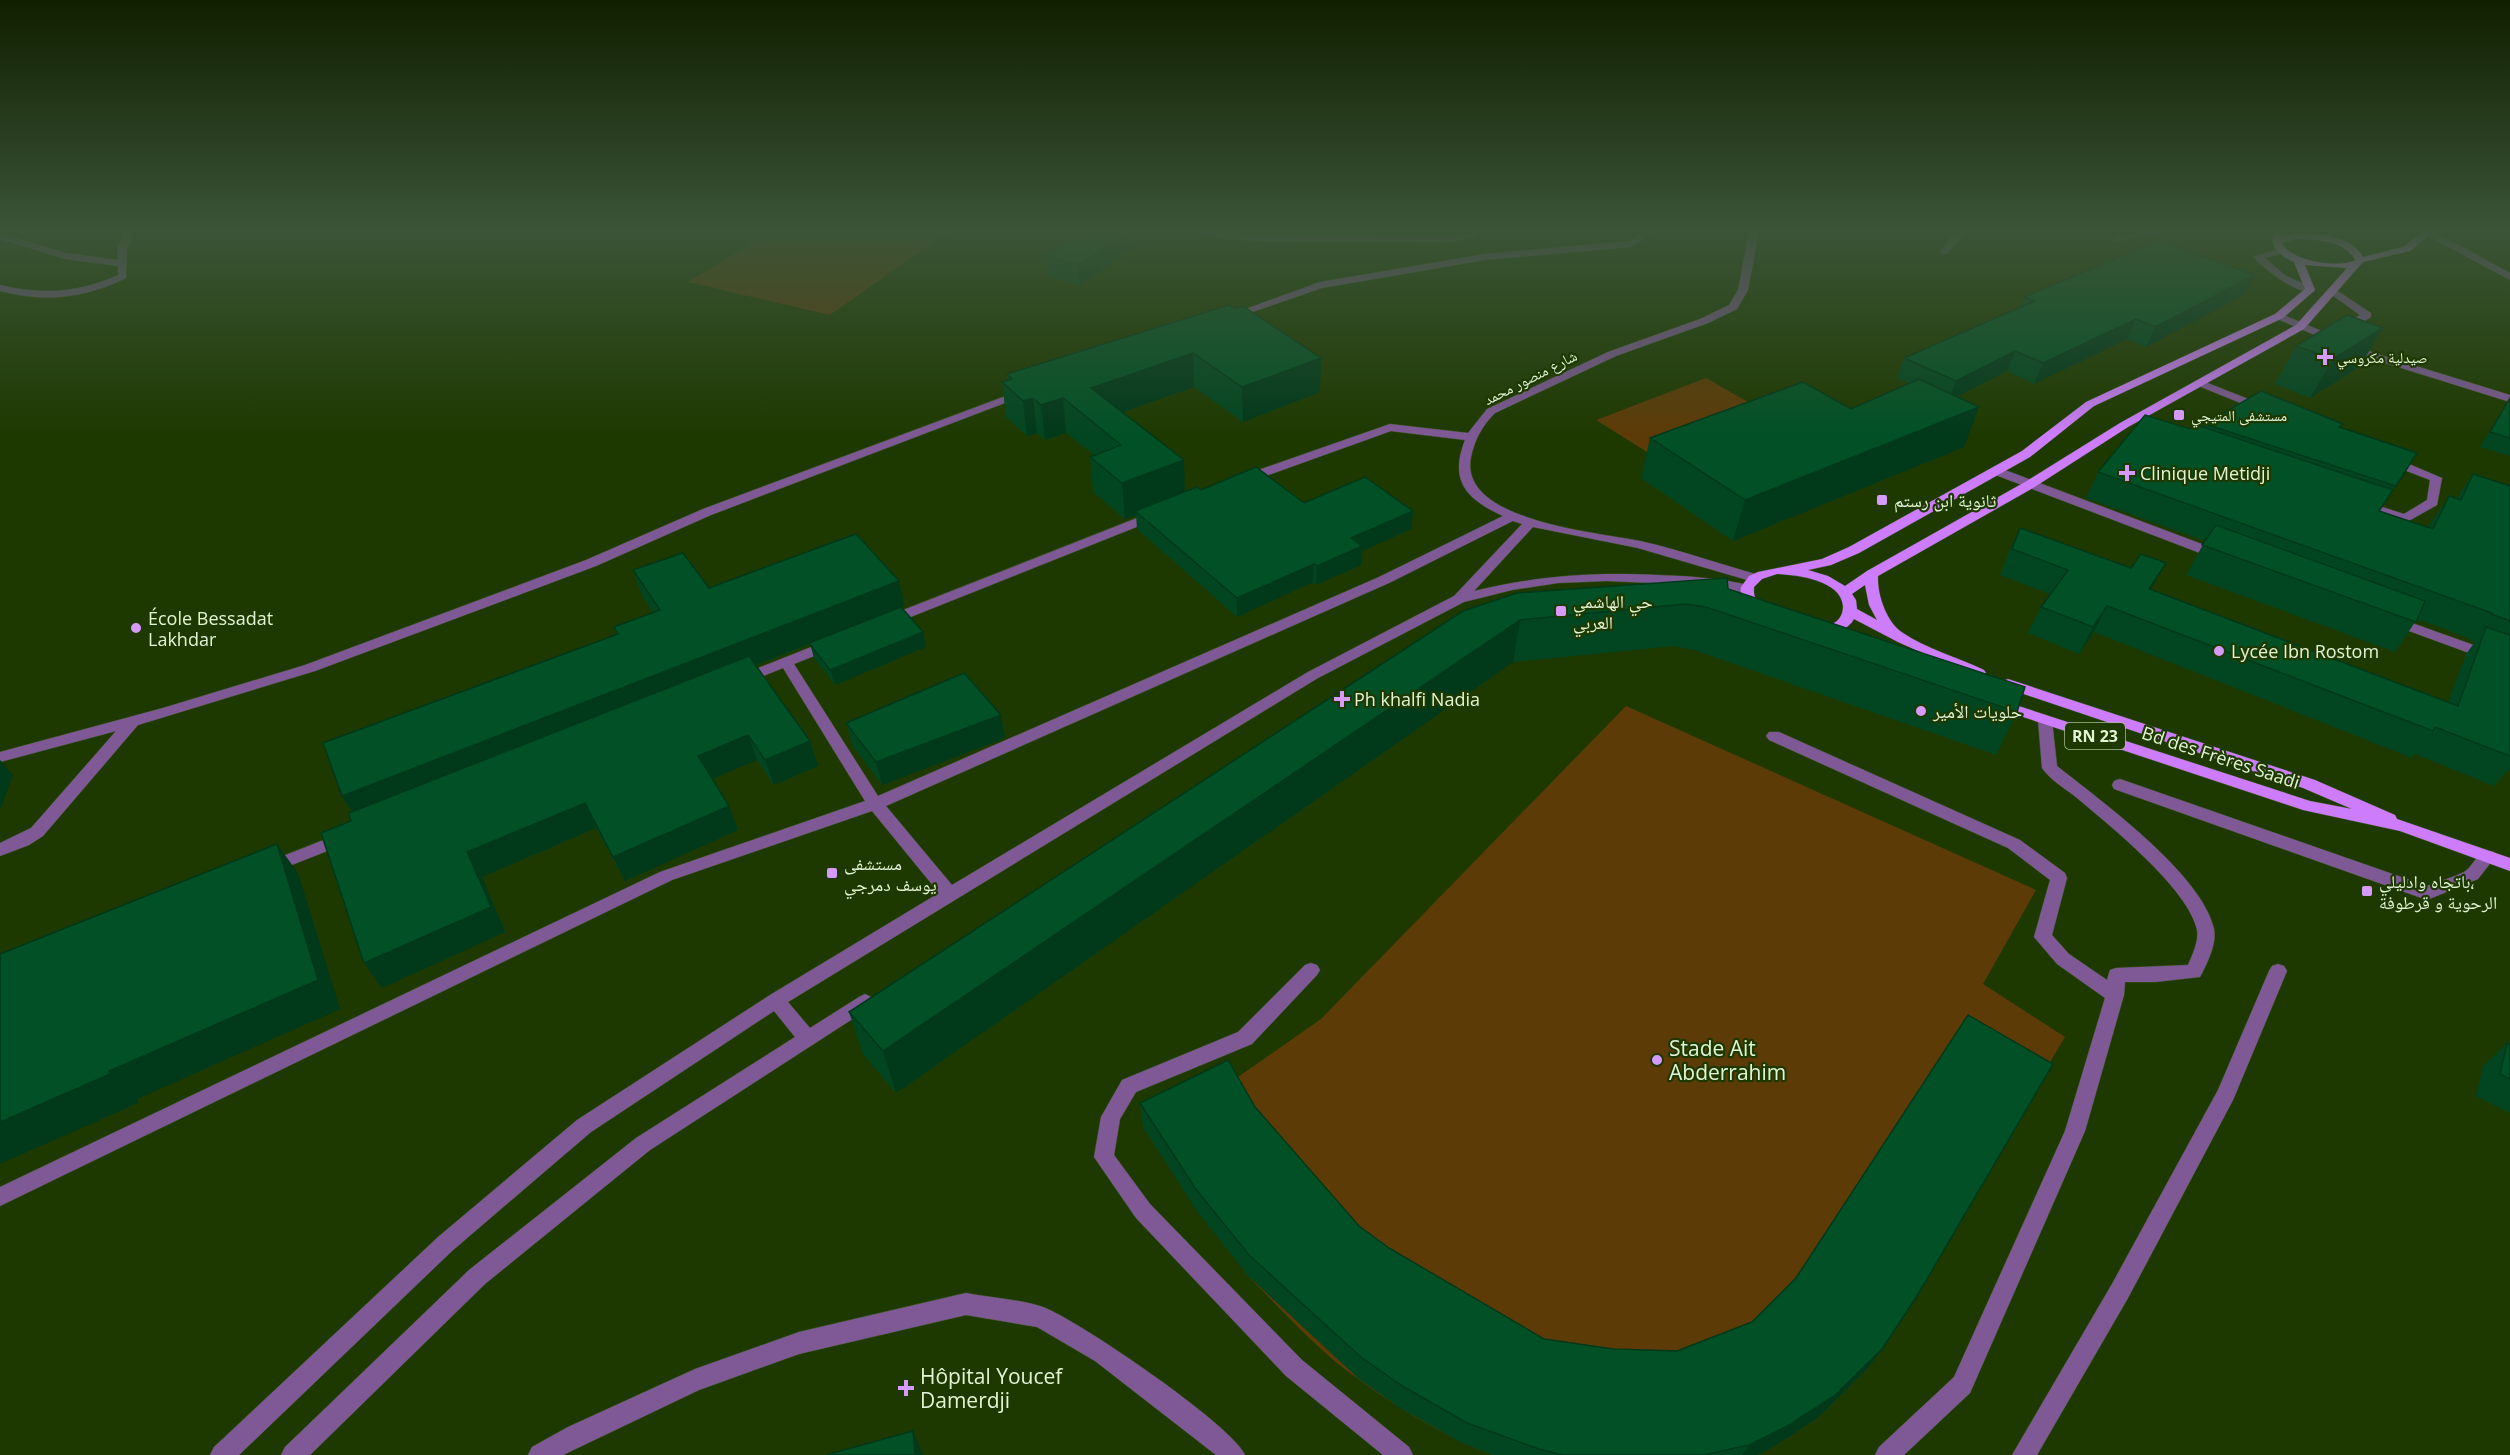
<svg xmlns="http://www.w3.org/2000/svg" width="2510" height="1455" viewBox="0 0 2510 1455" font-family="'Open Sans','Noto Naskh Arabic',sans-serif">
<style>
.green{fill:#5c3b07}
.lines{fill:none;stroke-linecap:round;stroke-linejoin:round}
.minor-casing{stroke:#3d5722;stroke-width:1}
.major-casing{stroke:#3d5722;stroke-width:1}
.minor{fill:#7f5996;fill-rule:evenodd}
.major{fill:#cd7dfb;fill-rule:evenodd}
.wall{fill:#024621}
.shaded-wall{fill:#01391b}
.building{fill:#025126;stroke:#01391b;stroke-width:1.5}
.poi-dot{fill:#d69bfa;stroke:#1e3900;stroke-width:2}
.labels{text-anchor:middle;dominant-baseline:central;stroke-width:4.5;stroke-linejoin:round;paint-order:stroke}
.far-poi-label{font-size:15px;fill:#e2f4d5;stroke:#1e3900;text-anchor:start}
.far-street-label{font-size:15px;fill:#e2f4d5;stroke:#1e3900}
.shield{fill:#1e3900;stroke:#a7bc95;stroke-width:1.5}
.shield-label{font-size:16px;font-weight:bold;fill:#e2f4d5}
.poi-label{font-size:18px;fill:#e2f4d5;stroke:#1e3900;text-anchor:start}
.street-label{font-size:18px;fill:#e2f4d5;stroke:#1e3900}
.near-poi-label{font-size:21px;fill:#e2f4d5;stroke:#1e3900;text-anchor:start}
</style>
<rect width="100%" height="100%" fill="#1e3900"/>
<g class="green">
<path d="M772 231H949L830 315 688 282Z"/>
<path d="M1706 378 1767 413 1655 457 1596 420Z"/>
<path d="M1626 706 2036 890 1983 984 2065 1037 1866 1370 1819 1417 1775 1446 1493 1455C1440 1435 1391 1404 1346 1370 1311 1343 1280 1308 1249 1277L1228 1084 1321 1019Z"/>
</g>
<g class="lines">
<defs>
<g id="minor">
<path d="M121 231H130L133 237 127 248 126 278C86 298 44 303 0 291V285C41 295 79 293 118 275V266L65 259 0 239V233L66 253 118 260 117 248 123 237Z"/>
<path d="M1197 231 1269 235 1451 236 1480 231 1474 237 1451 242 1269 241 1222 239Z"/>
<path d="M1644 231H1655L1631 247 1485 260 1322 288 1235 318 1226 316 1320 282 1485 254 1629 241Z"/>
<path d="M1749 231H1759L1748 290 1737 309 1708 323 1616 356 1495 413C1482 426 1475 439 1471 457 1458 521 1597 532 1640 541 1680 550 1719 564 1759 575L1761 578 1754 582 1638 548 1533 527 1474 591C1538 576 1590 572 1656 575 1688 576 1720 578 1752 586L1754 589 1752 592 1747 593 1703 585 1606 581 1558 583 1512 590 1464 602 1318 678 788 1002 810 1028 859 997 865 994 871 997 874 1002 871 1007 650 1150 485 1284 310 1455H281L285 1447 469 1270 636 1138 795 1037 774 1011 591 1132 452 1251 239 1455H210L214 1447 438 1237 577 1120 770 995 939 893 872 811 672 880 0 1206V1187L660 872 865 801 783 668 743 684 736 679 738 676 824 642H834L836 645 834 648 794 664 878 796 1379 577 1503 516C1466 499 1449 481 1465 440L1391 431 1249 482H1241L1239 479 1241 476 1390 424 1468 433 1487 409 1608 352 1700 319 1729 305 1738 290ZM1513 521 1522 524 1454 596 1308 672 952 885 886 806 1389 583Z"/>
<path d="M1957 231H1966L1947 254H1941V250Z"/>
<path d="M2141 231H2165L2117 241 2112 238Z"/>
<path d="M2425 231H2433L2510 273V280L2426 235Z"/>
<path d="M2282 248 2285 249V253L2265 258 2286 276 2314 288V292C2295 294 2266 270 2253 257Z"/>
<path d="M2333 288 2371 313V317L2353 328H2338V324L2347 323 2360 315 2329 293 2328 291Z"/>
<path d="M2279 313 2374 353 2510 395V402L2366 357 2275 318V314Z"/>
<path d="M2200 380 2266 406 2268 408 2266 410H2258L2196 385V381Z"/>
<path d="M1022 390 1028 393 1026 395 711 515 596 566 315 671 138 725 43 836 29 845 0 856V843L31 828 116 731 0 762V752L163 708 305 665 586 560 703 509Z"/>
<path d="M2390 456 2442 478 2437 505 2405 523 2356 507 2354 504 2360 500 2404 514 2427 500 2430 480 2386 463 2384 460Z"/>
<path d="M1997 467 2223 552 2225 555 2223 558H2213L1993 474 1991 471Z"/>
<path d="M1155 511 1161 515 1159 518 893 624 888 625 881 621 883 618Z"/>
<path d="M2395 617 2510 658V668L2390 624 2388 621 2390 618Z"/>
<path d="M2045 715 2052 720 2057 766C2101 801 2202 874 2214 929 2217 944 2207 964 2200 977L2155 982H2125L2124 995 2085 1131 1970 1393 1904 1455H1875L1879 1447 1954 1377 2065 1131 2105 998 2057 964 2034 937 2050 880 2008 848 1769 740 1766 736 1769 732H1779L2020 840 2065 873 2067 878 2052 935 2069 954 2107 980 2110 970 2116 968 2188 965C2192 955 2199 942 2197 930 2189 889 2109 825 2077 798 2066 789 2050 780 2042 768L2038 720Z"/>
<path d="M2120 779 2427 886C2439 881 2452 878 2464 872 2475 865 2478 847 2494 852L2496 856 2478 879 2427 900 2114 789 2112 785 2114 781Z"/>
<path d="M344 832 350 834 352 838 350 842 269 874 263 872 261 868 263 864Z"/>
<path d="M1311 963 1317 965 1320 970 1317 975 1252 1044 1136 1092 1120 1119 1114 1155 1150 1204 1302 1360 1409 1447 1413 1455H1383L1286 1376 1136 1218 1094 1157 1101 1117 1122 1080 1238 1032 1305 965Z"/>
<path d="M2278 964 2284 966 2287 971 2233 1100 2128 1298 2037 1455H2012L2112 1284 2218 1090 2269 971 2272 966Z"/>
<path d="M966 1293C991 1298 1019 1299 1043 1307 1078 1320 1232 1425 1245 1455H1216L1095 1361 1037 1327 966 1315 799 1354 699 1390 563 1455H528L532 1447 568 1427 695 1369 799 1332Z"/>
</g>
<g id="major">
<path d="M2424 231H2434L2410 251 2363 262 2304 329 2128 427 2033 488 1878 576C1877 595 1887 623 1903 633 1925 648 1959 658 1984 670L1986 673 1984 676H1974L1898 642 1854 619C1836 653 1734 630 1741 587L1749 576 1758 572 1822 559 1849 547 2022 451 2086 402 2275 314 2305 289 2294 262C2280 256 2270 248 2273 232H2279L2281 236C2305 230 2350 232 2363 257L2403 247ZM2295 239C2315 239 2345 240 2355 260 2339 269 2290 261 2282 243ZM2305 265 2347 268 2296 325 2120 423 2025 482 1867 571 1845 586 1828 576 1808 570 1831 565 1859 553 2030 457 2094 406 2283 318 2315 290ZM1777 574C1797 575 1841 580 1843 606 1843 615 1839 621 1832 624 1809 634 1750 618 1754 587L1762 579ZM1865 585 1869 605 1877 620 1857 609 1856 600 1852 594Z"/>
<path d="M2008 679 2315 780 2395 815 2397 819 2510 858V871L2400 831 2303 810 1993 707 1991 704 1993 701H2003L2310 801 2352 809 2303 788 2003 687 2001 684 2003 681Z"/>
</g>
</defs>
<use href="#minor" class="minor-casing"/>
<use href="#major" class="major-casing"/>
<use href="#minor" class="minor"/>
<use href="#major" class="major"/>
</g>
<g class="wall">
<path d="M1083 231H1158L1080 285 1047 276 1045 256Z"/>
<path d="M2466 231H2487L2471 242Z"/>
<path d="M2245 294 2146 347 2127 339 2034 384 2007 371 1957 397 1964 447 1733 541 1641 478 1650 438 1851 409 1909 383 1897 378 1904 358 2020 307 2024 297Z"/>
<path d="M1235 309 1321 358 1320 392 1243 422 1194 387 1123 412 1185 491 1201 490 1304 503 1413 511 1411 529 1362 551 1361 565 1316 585 1313 582 1237 617 1137 529 1136 515 1125 519 1093 492 1090 457 1094 455 1066 433 1045 440 1037 433 1027 436 1006 417 1002 382 1008 381 1007 374Z"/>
<path d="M2383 328 2360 366 2310 398 2275 384 2296 346Z"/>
<path d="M2510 398V456L2480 447Z"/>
<path d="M2205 424 2341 428 2417 453 2379 512 2428 528 2431 522 2449 496 2456 499 2473 474 2510 486V768L2494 786 2415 754 2412 758 2094 632 2079 654 2028 633 2041 607 2050 594 2000 575 2008 554 2020 528 2151 590 2448 702 2466 654 2475 642 2471 641V639L2417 619 2395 652 2186 575 2205 541 2086 498 2098 472 2190 429 2204 427Z"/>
<path d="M633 570 709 588 904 606 902 607 923 632 926 647 835 685 814 658 810 644 756 665 818 766 774 785 757 760 712 779 738 830 625 881 596 828 482 877 505 932 382 988 351 821 352 812 342 796 616 634 614 627 653 612 642 596Z"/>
<path d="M1728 589 2017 712 1996 755 1694 650 1674 646 1513 662 896 1093 863 1054 849 1012 1463 611Z"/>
<path d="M1001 715 1005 738 882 785 853 746 846 723Z"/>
<path d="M2507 1043 2510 1045V1113L2476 1096 2483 1066Z"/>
<path d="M1140 1103 1255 1107 1359 1226 1389 1248 1544 1339 1613 1349 1677 1351 1882 1349 1866 1370 1819 1417 1775 1446 1757 1455H1493L1462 1443 1400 1408 1359 1379 1249 1277 1197 1211 1143 1127Z"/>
</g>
<g class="shaded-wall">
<path d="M1129 231H1158L1080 285 1078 265Z"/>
<path d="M2479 231H2487L2471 242 2476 234Z"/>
<path d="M2255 275 2245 294 2146 347 2155 327Z"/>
<path d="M2136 319 2127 339 2034 384 2043 363Z"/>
<path d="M2383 328 2360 366 2310 398 2333 359Z"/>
<path d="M2015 351 2007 371 1948 401 1956 381Z"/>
<path d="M1193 353 1194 387 1094 422 1091 388Z"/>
<path d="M1321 358 1320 392 1243 422 1242 387Z"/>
<path d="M1033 398 1037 433 1027 436 1023 401Z"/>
<path d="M1063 398 1066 433 1045 440 1041 405Z"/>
<path d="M1979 407 1964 447 1733 541 1745 500Z"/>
<path d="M1184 460 1185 495 1135 511 1136 515 1125 519 1122 483Z"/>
<path d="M1413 511 1411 529 1362 551 1361 565 1316 585 1317 566 1351 538Z"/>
<path d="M2166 563 2151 589 2134 616 2149 589Z"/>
<path d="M1314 564 1313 582 1237 617V598Z"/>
<path d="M899 581 904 606 359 822 342 796Z"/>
<path d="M2107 606 2094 632 2079 654 2093 627Z"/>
<path d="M1520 620 1513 662 896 1093 883 1051Z"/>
<path d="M923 632 926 647 835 685 830 670Z"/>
<path d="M1001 715 1005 738 882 785 876 762Z"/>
<path d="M748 735 757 760 707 781 698 756Z"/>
<path d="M810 741 818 766 774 785 765 760Z"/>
<path d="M0 760 13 775 0 810Z"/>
<path d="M585 803 596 828 482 877 505 932 382 988 364 963 467 852Z"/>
<path d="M729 806 738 830 625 881 613 857Z"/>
<path d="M277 844 298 873 340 1009 137 1099 138 1103 0 1164V1122L109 1071Z"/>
<path d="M1882 1349 1866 1370 1819 1417 1775 1446 1757 1455H1742L1749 1445Z"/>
<path d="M913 1431 923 1455H915Z"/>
</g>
<g class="building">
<path d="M1083 231H1129L1078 265 1045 256Z"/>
<path d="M2159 241 2255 275 2155 327 2136 319 2043 363 2015 351 1956 381 1904 358 2035 301 2024 297Z"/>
<path d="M1229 305 1235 309 1243 306 1321 358 1242 387 1193 353 1091 388 1184 460 1122 483 1090 457 1121 445 1063 398 1041 405 1033 398 1023 401 1002 382 1012 379 1007 374Z"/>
<path d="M2347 315 2383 328 2333 359 2296 346Z"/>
<path d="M1919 379 1979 407 1745 500 1650 438 1803 382 1851 409Z"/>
<path d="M2261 391 2343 424 2339 427 2417 453 2396 486 2205 424Z"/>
<path d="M2510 398V438L2490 432Z"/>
<path d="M2145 415 2190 429 2197 425 2393 490 2379 511 2433 529 2449 496 2461 500 2473 474 2510 486V621L2491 614 2492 613 2098 472Z"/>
<path d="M1256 467 1304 503 1365 477 1413 511 1351 538 1362 546 1317 566 1314 564 1237 598 1135 511 1197 487 1201 490Z"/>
<path d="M2216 525 2425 601 2416 622 2202 545Z"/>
<path d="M2020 528 2131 568 2141 554 2166 563 2149 589 2458 706 2486 627 2510 635V756L2435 727 2433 731 2107 606 2093 627 2041 607 2068 570 2012 549Z"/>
<path d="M856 534 899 581 342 796 323 743 618 634 614 627 660 610 633 570 683 553 709 588Z"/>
<path d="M1727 578 1728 589 2025 687 2017 712 1706 607 1685 604 1520 620 883 1051 849 1012 1463 611 1517 593Z"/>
<path d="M901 607 923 632 830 670 809 643Z"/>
<path d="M749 656 810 741 765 760 748 735 698 756 729 806 613 857 585 803 467 852 491 907 364 963 321 833 351 821 349 813Z"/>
<path d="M964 673 1001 715 876 762 846 723Z"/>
<path d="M277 844 318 980 109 1071 110 1074 0 1122V954Z"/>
<path d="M1968 1015 2053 1064 1917 1296 1882 1349 1834 1396 1789 1425 1749 1445 1704 1455H1563L1539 1449 1467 1423 1404 1387 1362 1358 1249 1255 1195 1188 1140 1103 1228 1060 1255 1107 1359 1226 1389 1248 1544 1339 1613 1349 1677 1351 1752 1322 1796 1278Z"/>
<path d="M2507 1043 2510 1045V1079L2500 1074Z"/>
<path d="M913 1431 915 1455H826Z"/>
</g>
<linearGradient id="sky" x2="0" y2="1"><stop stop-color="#101f00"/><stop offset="0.53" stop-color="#3b5437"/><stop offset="1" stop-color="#3b5437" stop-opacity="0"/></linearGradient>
<rect width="2510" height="435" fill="url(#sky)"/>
<g class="poi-dot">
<path d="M2322 348h6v6h6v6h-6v6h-6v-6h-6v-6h6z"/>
<rect x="2173" y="409" width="12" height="12" rx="3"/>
<path d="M2124 464h6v6h6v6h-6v6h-6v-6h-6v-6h6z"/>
<rect x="1876" y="494" width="12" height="12" rx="3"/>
<rect x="1555" y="605" width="12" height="12" rx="3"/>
<circle cx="136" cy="628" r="6"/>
<circle cx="2219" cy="651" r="6"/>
<path d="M1339 690h6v6h6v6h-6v6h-6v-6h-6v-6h6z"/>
<circle cx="1921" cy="711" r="6"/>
<rect x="826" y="867" width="12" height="12" rx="3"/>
<rect x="2361" y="885" width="12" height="12" rx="3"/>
<circle cx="1657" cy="1060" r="6"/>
<path d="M903 1379h6v6h6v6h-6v6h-6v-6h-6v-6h6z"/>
</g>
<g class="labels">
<g class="far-poi-label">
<text x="2337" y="357">صيدلية مكروسي</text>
<text x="2191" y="415">مستشفى المتيجي</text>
</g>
<g class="far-street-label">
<text transform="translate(1530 377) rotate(-27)">شارع منصور محمد</text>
</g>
<rect class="shield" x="2065" y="723" width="60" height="26" rx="4.5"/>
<g class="shield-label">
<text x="2095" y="736">RN 23</text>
</g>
<g class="poi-label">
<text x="2140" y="473">Clinique Metidji</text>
<text x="1894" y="500">ثانوية ابن رستم</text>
<text x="1573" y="601">حي الهاشمي<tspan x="1573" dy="21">العربي</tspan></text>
<text x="148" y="618">École Bessadat<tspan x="148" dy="21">Lakhdar</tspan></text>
<text x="2231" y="651">Lycée Ibn Rostom</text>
<text x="1354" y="699">Ph khalfi Nadia</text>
<text x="1933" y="711">حلويات الأمير</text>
<text x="844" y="863">مستشفى<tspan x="844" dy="21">يوسف دمرجي</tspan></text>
<text x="2379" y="881">باتجاه وادليلي،<tspan x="2379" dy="21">الرحوية و قرطوفة</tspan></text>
</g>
<g class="street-label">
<text transform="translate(2221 757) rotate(18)">Bd des Frères Saadi</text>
</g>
<g class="near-poi-label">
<text x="1669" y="1048">Stade Ait<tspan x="1669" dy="24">Abderrahim</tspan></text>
<text x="920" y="1376">Hôpital Youcef<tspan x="920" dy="24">Damerdji</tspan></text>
</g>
</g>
</svg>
